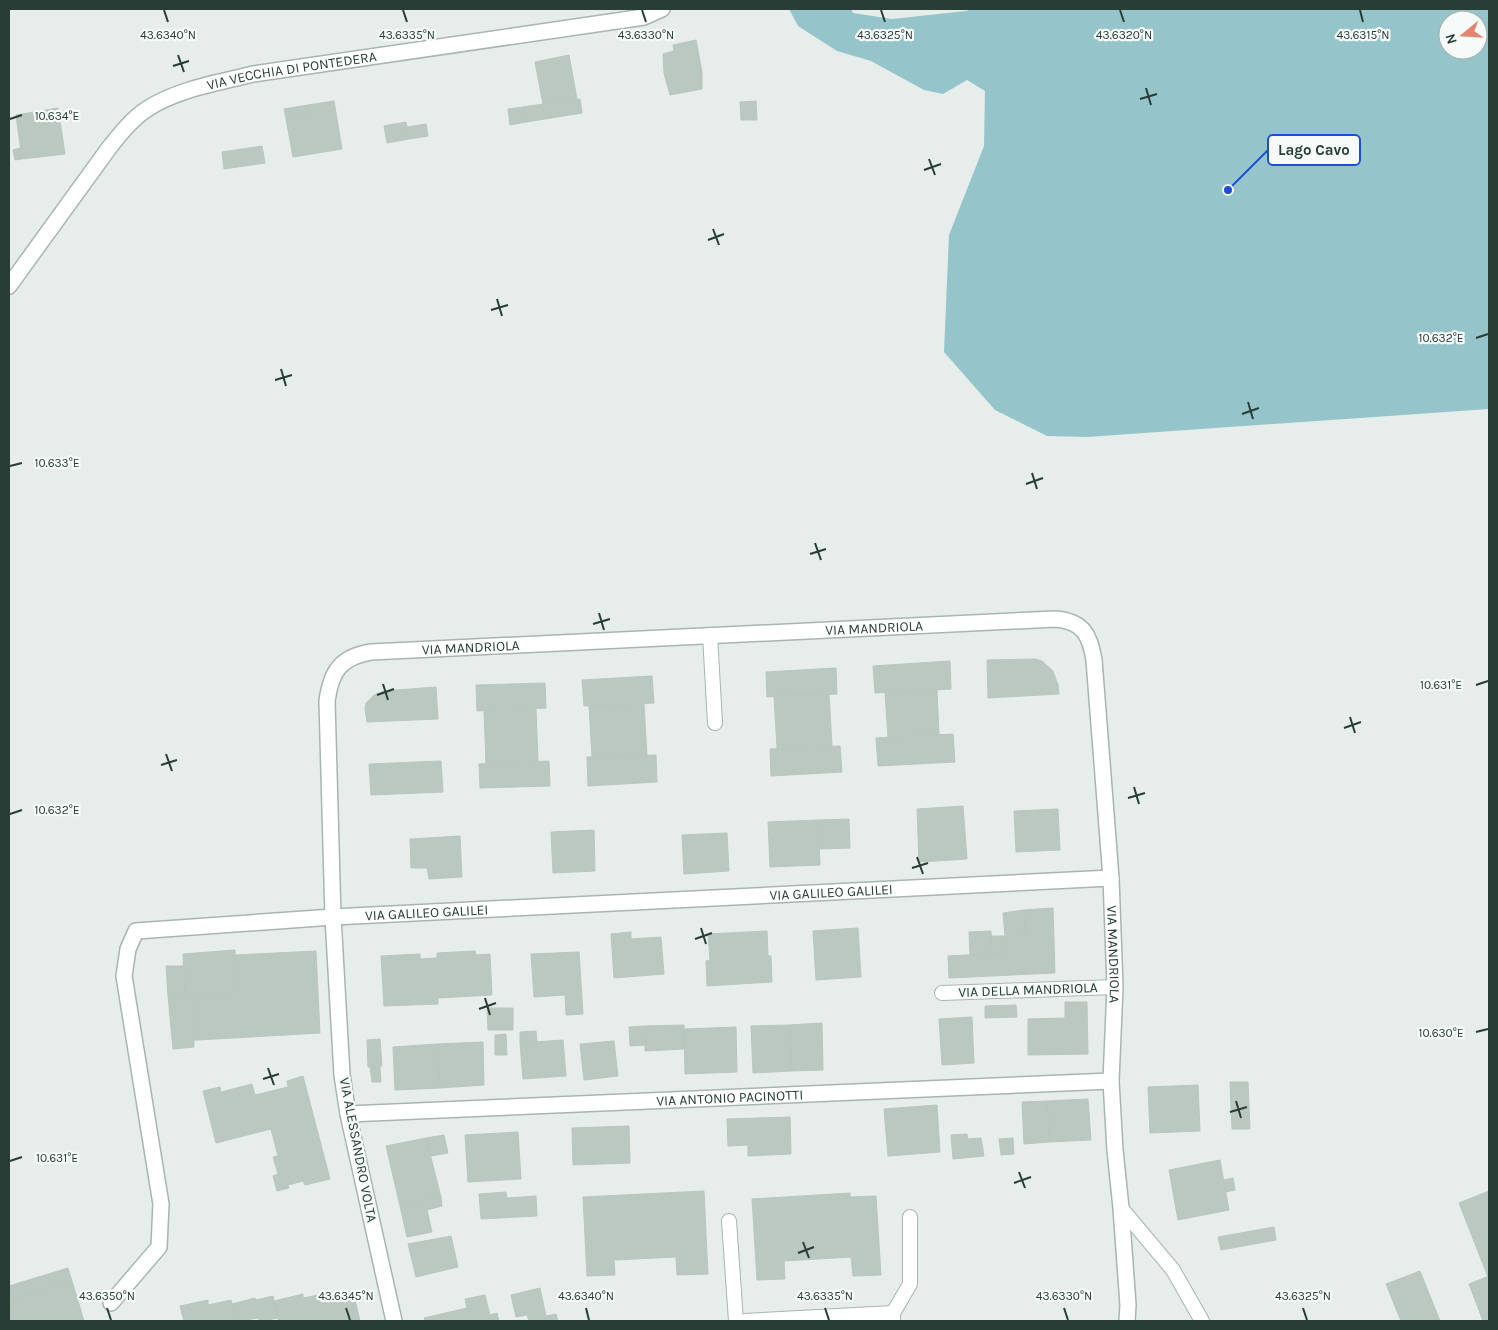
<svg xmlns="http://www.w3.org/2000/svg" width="1498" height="1330" viewBox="0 0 1498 1330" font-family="Karla,sans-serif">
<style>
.water{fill:#95c5cb;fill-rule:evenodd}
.building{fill:#bbc8c2;stroke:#b9c6c0}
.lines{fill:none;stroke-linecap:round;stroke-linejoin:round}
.service-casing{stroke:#a9b5b0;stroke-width:16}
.minor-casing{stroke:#a9b5b0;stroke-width:18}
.service{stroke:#fff;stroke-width:14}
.minor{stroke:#fff;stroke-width:15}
.ticks{fill:none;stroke:#273d36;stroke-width:2}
.labels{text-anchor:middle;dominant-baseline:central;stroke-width:4.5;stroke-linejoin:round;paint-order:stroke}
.street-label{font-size:14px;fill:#273d36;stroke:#f6faf8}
.ticks-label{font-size:12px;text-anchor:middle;fill:#273d36;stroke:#f6faf8;stroke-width:4.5;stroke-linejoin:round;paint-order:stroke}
.leader{fill:none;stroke:#1d4ed8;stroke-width:2}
.callout-dot{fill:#1d4ed8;stroke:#f6faf8;stroke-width:2}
.callout{fill:#f6faf8;stroke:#1d4ed8;stroke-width:2}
.callout-label{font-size:15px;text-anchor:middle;font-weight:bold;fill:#273d36}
</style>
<rect width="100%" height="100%" fill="#e6edea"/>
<path class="water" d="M789 9H851L853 13 892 19 966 11 972 9H1489V409L1087 437 1047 436 995 410 944 352 949 235 984 146 985 91 967 80 943 94 924 90 871 61 837 51 798 26ZM1448 20H1478V50H1448Z"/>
<g class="building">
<path d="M696 40 702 72V89L670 95 664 73 663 54 674 51 673 45Z"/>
<path d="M569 55 577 99 543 104 535 62Z"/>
<path d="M580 99 582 113 545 119 543 104Z"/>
<path d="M334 101 342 149 293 157 286 119 309 115 308 105Z"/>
<path d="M756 101 757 120H741L740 102Z"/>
<path d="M543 104 545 119 526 122 523 107Z"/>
<path d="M308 105 309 115 286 119 284 109Z"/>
<path d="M523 107 526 122 510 125 508 109Z"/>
<path d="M58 108 65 154 22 159 16 115Z"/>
<path d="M406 122 409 139 387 143 384 126Z"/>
<path d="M426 124 428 136 409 139 407 127Z"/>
<path d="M262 146 265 163 224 169 222 152Z"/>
<path d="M20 148 22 159 15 160 13 150Z"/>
<path d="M1035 659 1042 661 1053 671 1058 685 1059 694 988 698 987 660Z"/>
<path d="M950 661 951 689 875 693 873 666Z"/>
<path d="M836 668 837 694 767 697 766 672Z"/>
<path d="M652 676 654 703 584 706 582 680Z"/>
<path d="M545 683 546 708 477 711 476 685Z"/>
<path d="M436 687 438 719 367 722 365 709 366 703 374 695 384 691Z"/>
<path d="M937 690 939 734 888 737 885 693Z"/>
<path d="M829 694 832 746 777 748 774 696Z"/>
<path d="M644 704 647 756 592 757 589 706Z"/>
<path d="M536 709 538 761 486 764 484 711Z"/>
<path d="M953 734 955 762 878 766 876 738Z"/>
<path d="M840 746 842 772 771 776 770 749Z"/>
<path d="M656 755 657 782 588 786 587 757Z"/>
<path d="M441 761 443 792 371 795 369 764Z"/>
<path d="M549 761 550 786 480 788 479 764Z"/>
<path d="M963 806 967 859 919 862 917 809Z"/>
<path d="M1058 809 1060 850 1016 852 1014 811Z"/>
<path d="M849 819 850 848 820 849 818 820Z"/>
<path d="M818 820 820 865 770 867 768 822Z"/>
<path d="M594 830 595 871 553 873 551 832Z"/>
<path d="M727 833 729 871 684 874 682 835Z"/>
<path d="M460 836 462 877 429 879 427 868H411L410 839Z"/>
<path d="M1053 908 1055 973 949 978 948 956 1005 953V936L1025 935 1024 910Z"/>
<path d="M1024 910 1025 935 1005 936 1003 913Z"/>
<path d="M858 928 861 977 816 980 813 931Z"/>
<path d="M767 931 768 956H771L772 982 707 986 706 961 710 960 708 934Z"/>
<path d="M991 931 992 954 970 955 969 932Z"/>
<path d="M631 932V939L661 937 664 974 614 978 611 934Z"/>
<path d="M991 936H1005V953L992 954Z"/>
<path d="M235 950V995L185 996 183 954Z"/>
<path d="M316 951 320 1033 198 1040 195 995H235V955Z"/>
<path d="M475 951 476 955 490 954 492 995 438 998V1004L384 1006 381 956 420 954V959L437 958V953Z"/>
<path d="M579 952 583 1014 566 1015 565 995 534 997 531 954Z"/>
<path d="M166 966H184L185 996H168Z"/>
<path d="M195 995 198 1040H194V1047L173 1049 168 996Z"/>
<path d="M1065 1002H1087L1088 1054 1028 1055V1019L1065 1018Z"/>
<path d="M1016 1005 1017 1017 985 1018V1006Z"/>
<path d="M487 1008H513V1030H488Z"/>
<path d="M972 1017 974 1063 942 1065 939 1019Z"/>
<path d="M822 1023 823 1070 792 1071 789 1025Z"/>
<path d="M684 1025V1049L645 1051V1026Z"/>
<path d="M789 1025 792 1071 753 1073 751 1026Z"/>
<path d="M645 1026 646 1045 630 1046 629 1027Z"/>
<path d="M736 1027 737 1072 685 1074 684 1029Z"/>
<path d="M536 1031 537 1042 520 1043V1032Z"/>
<path d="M506 1034 507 1055H495V1035Z"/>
<path d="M380 1039 382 1066 368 1067 367 1040Z"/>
<path d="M563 1040 566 1076 523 1079 520 1043Z"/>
<path d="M614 1041 618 1076 584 1080 580 1044Z"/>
<path d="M483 1042 484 1085 440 1088 437 1044Z"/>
<path d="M437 1044 440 1088 395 1090 393 1047Z"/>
<path d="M370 1067H380L381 1082H372Z"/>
<path d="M303 1076 330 1179 305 1185 303 1181 288 1185 289 1188 277 1191 273 1176 278 1174 273 1157 278 1156 271 1129 216 1143 203 1091 220 1087 221 1092 252 1084 255 1095 288 1087 287 1081Z"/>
<path d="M1230 1082H1248L1250 1129H1232Z"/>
<path d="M1198 1085 1200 1131 1150 1133 1148 1087Z"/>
<path d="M1088 1099 1091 1140 1049 1142 1047 1101Z"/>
<path d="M1047 1101 1049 1142 1024 1144 1022 1102Z"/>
<path d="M937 1105 940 1152 888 1156 884 1109Z"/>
<path d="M790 1117 791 1154 748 1156V1145L728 1146 727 1119Z"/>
<path d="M629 1126 630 1163 573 1165 572 1128Z"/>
<path d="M518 1132 521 1179 468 1182 465 1135Z"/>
<path d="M967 1134 968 1139 981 1138 984 1156 953 1159 951 1135Z"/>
<path d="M444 1135 448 1153 431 1156 426 1138Z"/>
<path d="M426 1138 441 1197 400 1206 386 1146Z"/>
<path d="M1013 1138 1014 1154 1001 1155 999 1139Z"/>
<path d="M1220 1160 1229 1210 1178 1220 1169 1170Z"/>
<path d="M1233 1178 1235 1190 1226 1192 1224 1180Z"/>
<path d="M704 1191 708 1274 677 1275 676 1257 614 1260 615 1275 587 1276 583 1197Z"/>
<path d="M1489 1191V1276L1488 1277 1459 1203Z"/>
<path d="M506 1192 507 1198 536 1196 537 1216 481 1219 479 1194Z"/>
<path d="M850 1193V1197L876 1196 881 1275 853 1276 851 1257 784 1261 785 1279 757 1280 752 1199Z"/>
<path d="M441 1197 442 1206 427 1210 432 1232 407 1237 400 1206Z"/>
<path d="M1274 1227 1276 1240 1221 1250 1218 1237Z"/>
<path d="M451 1236 458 1267 416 1277 408 1244Z"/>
<path d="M68 1268 72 1281 9 1301V1286Z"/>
<path d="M1420 1271 1440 1321H1401L1386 1284Z"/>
<path d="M1489 1276V1321H1483L1469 1284Z"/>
<path d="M72 1281 84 1321H9V1301Z"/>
<path d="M540 1288 546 1316 556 1314 558 1321H529L527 1315 516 1317 511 1295Z"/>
<path d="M353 1291 360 1321H279L274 1301 303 1294V1298L328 1293 329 1296Z"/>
<path d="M485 1295 490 1315 497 1313 499 1321H425L424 1318 467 1308 465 1299Z"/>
<path d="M273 1296 278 1318 263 1321H259V1318L236 1321 232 1304 255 1298 256 1300Z"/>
<path d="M208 1300V1305L231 1300 236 1321H184L180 1306Z"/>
</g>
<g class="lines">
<defs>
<g id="service">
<path d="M710 635 715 723"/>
<path d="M942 993 1115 987"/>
<path d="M1121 1208 1173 1270 1202 1321"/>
<path d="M729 1221 736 1321"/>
<path d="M893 1313 910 1284V1217"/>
<path d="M745 1321 893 1313V1321"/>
</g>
<g id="minor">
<path id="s1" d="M9 286 109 148C120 134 132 119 147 109 178 89 218 83 253 74L644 17 662 9"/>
<path id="s2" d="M348 1114 1111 1081"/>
<path id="s3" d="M111 1303 159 1247 161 1204 124 976 128 949 136 931 333 917 1111 878"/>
<path id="s4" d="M394 1321 348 1114 342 1075 333 917 327 701C331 672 340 657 371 652L1055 619C1083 621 1090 635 1094 660L1111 878 1115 987 1111 1081 1115 1150 1121 1208 1128 1305 1127 1321"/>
</g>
</defs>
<use href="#service" class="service-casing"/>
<use href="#minor" class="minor-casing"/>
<use href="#service" class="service"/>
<use href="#minor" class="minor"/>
</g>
<path class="ticks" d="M164 10 168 22M403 10 407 22M642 10 646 22M881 10 885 22M1120 10 1124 22M1360 10 1363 22M178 55 184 72M173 66 189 61M1146 88 1151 105M1140 99 1157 94M10 119 22 115M929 159 935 175M924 170 941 164M713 229 719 245M708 240 724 234M497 299 502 316M491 310 508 305M1476 338 1488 334M281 369 286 386M275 380 292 375M1248 402 1253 419M1242 414 1259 408M10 466 22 463M1032 473 1037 489M1026 484 1043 478M815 543 821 560M810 554 826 549M599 613 604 630M593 624 610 619M383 684 388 700M1476 685 1488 681M377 695 394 689M1350 717 1355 733M1344 728 1361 722M166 754 172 771M161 765 177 760M1134 787 1139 804M1128 798 1145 793M10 814 22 810M917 857 923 874M912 868 928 863M701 928 706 944M695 939 712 933M485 998 490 1015M479 1009 496 1003M1476 1032 1488 1029M268 1068 274 1085M263 1079 279 1074M1236 1101 1241 1118M1230 1112 1247 1107M10 1161 22 1157M1019 1172 1025 1188M1014 1183 1031 1177M803 1242 809 1258M798 1253 814 1247M107 1308 111 1320M346 1308 350 1320M586 1308 589 1320M825 1308 829 1320M1064 1308 1068 1320M1303 1308 1307 1320"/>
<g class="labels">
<g class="street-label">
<text stroke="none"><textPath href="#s1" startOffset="376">VIA VECCHIA DI PONTEDERA</textPath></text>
<text stroke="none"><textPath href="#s4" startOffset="1202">VIA MANDRIOLA</textPath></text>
<text stroke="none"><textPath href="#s4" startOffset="798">VIA MANDRIOLA</textPath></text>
<text stroke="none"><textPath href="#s3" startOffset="1091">VIA GALILEO GALILEI</textPath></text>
<text stroke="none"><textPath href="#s3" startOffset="686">VIA GALILEO GALILEI</textPath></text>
<text stroke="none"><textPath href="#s4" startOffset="1741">VIA MANDRIOLA</textPath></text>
<text transform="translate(1028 990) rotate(-2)">VIA DELLA MANDRIOLA</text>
<text stroke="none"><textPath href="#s2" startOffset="382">VIA ANTONIO PACINOTTI</textPath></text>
<text transform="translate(358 1150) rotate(79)">VIA ALESSANDRO VOLTA</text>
</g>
</g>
<g class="ticks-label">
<text x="168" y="39">43.6340°N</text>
<text x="407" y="39">43.6335°N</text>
<text x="646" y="39">43.6330°N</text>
<text x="885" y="39">43.6325°N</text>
<text x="1124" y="39">43.6320°N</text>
<text x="1363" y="39">43.6315°N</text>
<text x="57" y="120">10.634°E</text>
<text x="1441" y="342">10.632°E</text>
<text x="57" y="467">10.633°E</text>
<text x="1441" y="689">10.631°E</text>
<text x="57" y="814">10.632°E</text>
<text x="1441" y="1037">10.630°E</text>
<text x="57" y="1162">10.631°E</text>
<text x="107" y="1300">43.6350°N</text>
<text x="346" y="1300">43.6345°N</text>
<text x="586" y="1300">43.6340°N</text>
<text x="825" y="1300">43.6335°N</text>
<text x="1064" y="1300">43.6330°N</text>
<text x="1303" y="1300">43.6325°N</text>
</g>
<path class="leader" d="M1228 190L1268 150"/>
<circle class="callout-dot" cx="1228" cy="190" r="5"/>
<rect class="callout" x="1268" y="135" width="92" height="30" rx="5"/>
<g class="callout-label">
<text x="1314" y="155">Lago Cavo</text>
</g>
<rect width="1498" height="1330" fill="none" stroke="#273d36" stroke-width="20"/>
<g transform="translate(1463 35) rotate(252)"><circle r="24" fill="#f6faf8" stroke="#a3aeaa"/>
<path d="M0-4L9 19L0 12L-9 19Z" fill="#e2876f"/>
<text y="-8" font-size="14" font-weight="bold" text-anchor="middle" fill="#273d36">N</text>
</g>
</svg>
